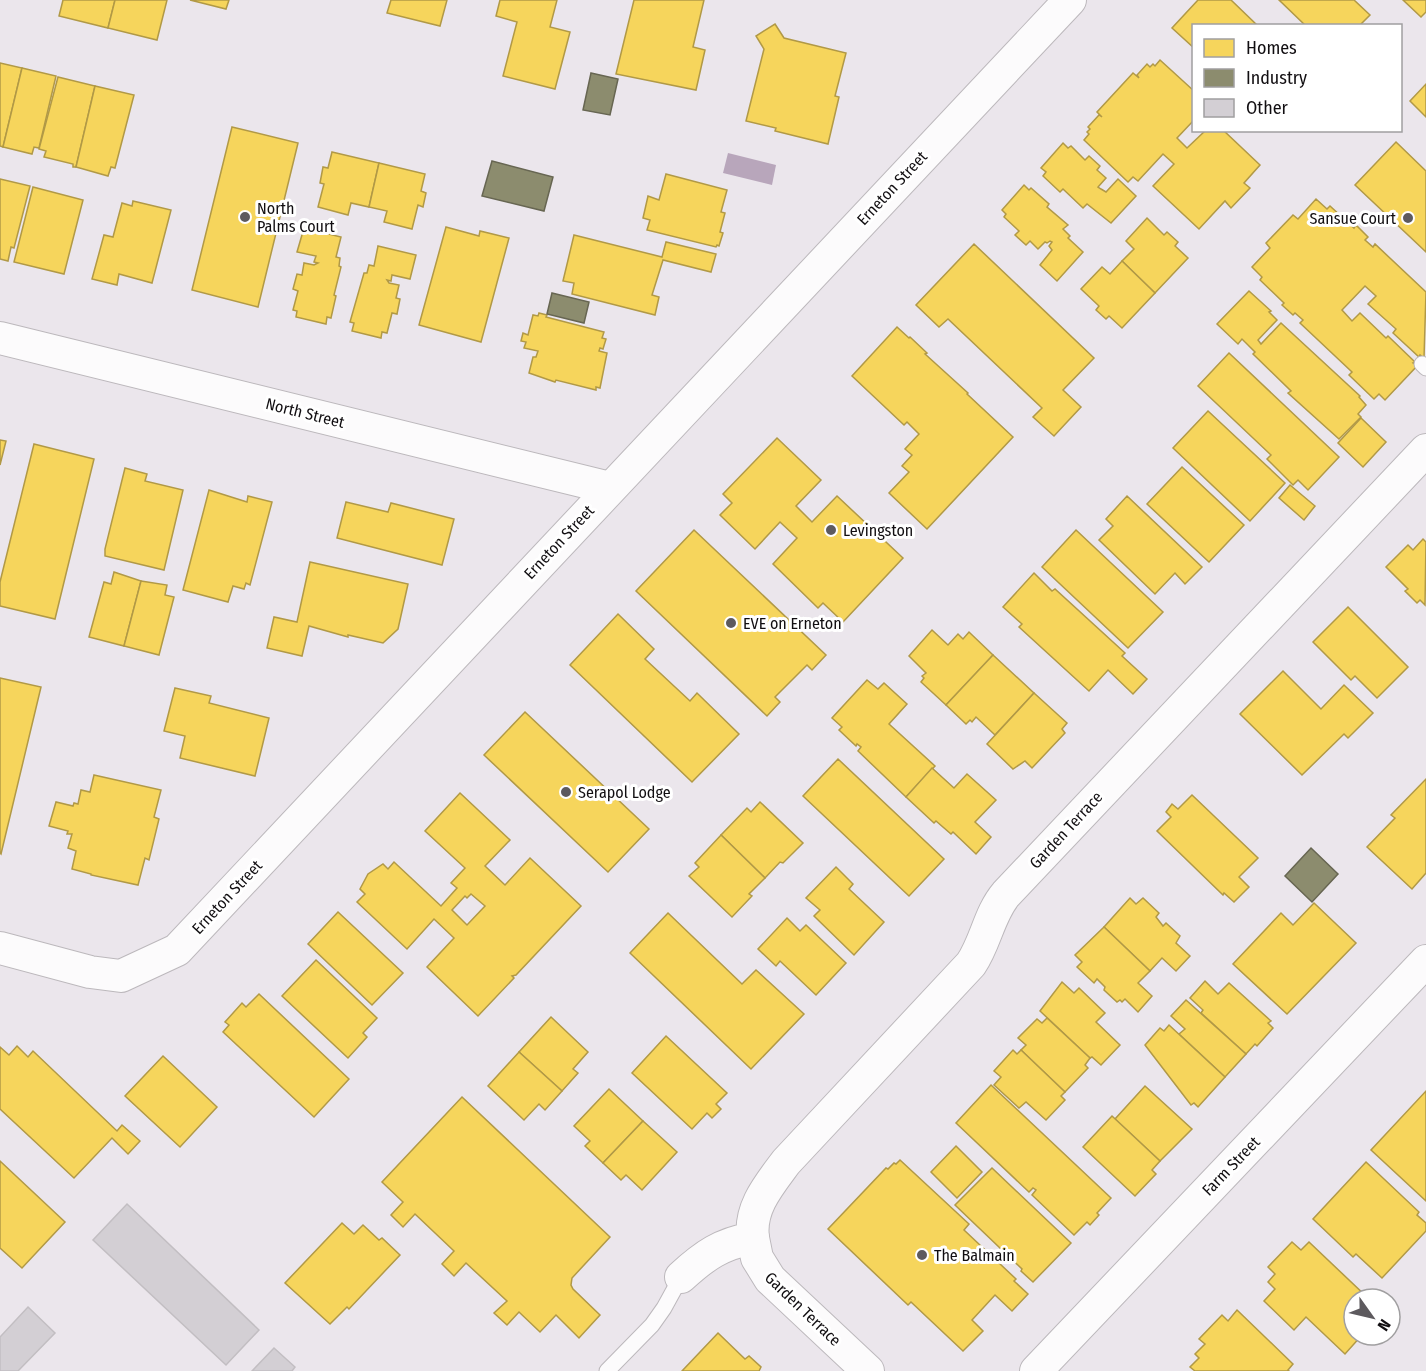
<svg xmlns="http://www.w3.org/2000/svg" width="1426" height="1371" viewBox="0 0 1426 1371" font-family="'Fira Sans Condensed',sans-serif">
<style>
.water{fill:#b8a6bb}
.homes{fill:#f6d55c;stroke:#b19946;stroke-width:1.5;fill-rule:evenodd}
.industry{fill:#8c8c6e;stroke:#676652;stroke-width:1.5}
.building{fill:#d3cfd4;stroke:#c2bec2;stroke-width:1.5}
.lines{fill:none;stroke-linecap:round;stroke-linejoin:round}
.service-casing{stroke:#bcb8bc;stroke-width:17}
.minor-casing{stroke:#bcb8bc;stroke-width:34}
.service{stroke:#fcfbfc;stroke-width:15}
.minor{stroke:#fcfbfc;stroke-width:32}
.poi-dot{fill:#5d5a5e;stroke:#fff;stroke-width:2}
.labels{text-anchor:middle;dominant-baseline:central;stroke-width:6;stroke-linejoin:round;paint-order:stroke}
.street-label{font-size:16px;fill:#110e11;stroke:#fff}
.poi-label{font-size:16px;fill:#110e11;stroke:#fff;text-anchor:start}
</style>
<rect width="100%" height="100%" fill="#ebe6ec"/>
<path class="water" d="M728 153 776 165 772 185 723 173Z"/>
<g class="homes">
<path d="M63 0H115L108 28 59 16Z"/>
<path d="M115 0H167L157 40 108 28Z"/>
<path d="M190 0H229L226 9Z"/>
<path d="M391 0H447L440 26 387 13Z"/>
<path d="M500 0H557L550 27 570 32 555 89 503 76 517 22 496 16Z"/>
<path d="M634 0H704L693 47 705 50 696 90 616 74Z"/>
<path d="M1198 0H1231L1258 26H1194V48L1172 28Z"/>
<path d="M1279 0H1354L1370 15 1359 26H1306Z"/>
<path d="M1403 0H1426V12L1421 17Z"/>
<path d="M775 24 784 38 846 53 835 96 839 97 828 144 775 131 776 128 746 121 764 49 756 36Z"/>
<path d="M1160 60 1194 91V120L1177 138 1187 148 1206 130H1223L1260 165 1244 183 1250 188 1231 208 1225 201 1199 229 1153 186 1174 164 1163 154 1138 181 1133 177 1128 182 1084 140 1089 134 1087 132 1090 129 1088 127 1099 115 1102 117 1097 112 1133 73 1139 78 1137 75 1147 64 1150 67 1153 64 1155 66Z"/>
<path d="M0 63 22 68 3 147 0 146Z"/>
<path d="M22 68 56 76 39 148 34 147 32 154 3 147Z"/>
<path d="M58 77 95 86 76 167H73V164L44 157 46 151 39 149Z"/>
<path d="M1426 84V117L1410 101Z"/>
<path d="M95 86 134 95 115 168 111 167 108 176 76 167Z"/>
<path d="M232 127 298 143 258 307 192 290Z"/>
<path d="M1396 142 1426 171V252L1355 185Z"/>
<path d="M1063 143 1068 148 1071 146 1085 160 1089 156 1100 166 1097 170 1106 178 1098 187 1101 189 1106 192 1118 179 1136 196 1111 223 1087 204 1083 208 1063 189 1060 192 1043 176 1046 172 1041 168Z"/>
<path d="M332 152 379 163 369 207 351 203 348 215 318 207 324 184 320 183 323 167 328 168Z"/>
<path d="M379 163 425 174 421 191 426 193 423 207 418 205 412 229 384 222 387 211 369 207Z"/>
<path d="M666 174 727 190 721 212 725 213 720 232 723 233 719 246 717 245 716 247 647 230 650 220 643 218 648 196 659 200Z"/>
<path d="M0 179 30 186 14 248 11 247 8 261 0 259Z"/>
<path d="M1024 185 1029 190 1031 188 1049 204 1047 207 1068 225 1063 229 1070 236 1068 238 1083 252 1057 281 1040 265 1052 250 1049 246 1052 242 1050 241 1047 243 1045 242 1038 249 1030 241 1026 245 1015 235 1019 231 1004 217 1006 214 1002 210Z"/>
<path d="M33 187 83 200 64 274 14 262Z"/>
<path d="M1316 199 1327 209 1330 206 1354 228 1356 225 1368 237 1365 240 1373 247 1375 244 1426 292 1424 358 1420 355 1419 357 1393 333 1396 329 1368 304 1376 296 1365 286 1342 310 1352 321 1360 313 1386 338 1388 336 1415 362 1413 363 1417 366 1385 400 1379 394 1374 399 1349 375 1352 372 1300 323 1303 320 1295 313 1293 315 1282 305 1284 303 1260 280 1262 277 1252 267 1270 248 1266 243 1293 215 1298 219Z"/>
<path d="M133 201 171 210 152 283 119 274 117 285 92 279 104 235 113 237 122 203 132 206Z"/>
<path d="M1147 218 1164 235 1167 232 1178 242 1175 246 1188 258 1155 293 1122 261 1134 249 1126 241Z"/>
<path d="M446 227 479 236 480 231 509 238 481 342 419 325Z"/>
<path d="M304 228 341 237 336 257 340 258 339 266 341 267 334 295 336 296 331 318 327 317 326 324 296 317 297 311 293 310 298 291 293 289 297 274 302 275 304 263 314 265 318 263 314 262 316 256 297 252Z"/>
<path d="M574 235 662 257 666 242 716 254 711 272 663 260 652 295 659 297 655 315 572 294 574 283 563 281Z"/>
<path d="M974 244 1094 358 1063 390 1081 407 1054 436 1033 417 1042 408 948 319 939 327 916 305Z"/>
<path d="M378 246 416 255 410 279 392 275 391 281 387 280 389 283 399 285 396 298 400 299 397 314 392 313 387 333 382 332 381 338 352 331 354 323 350 322 364 273H367L369 265 374 266Z"/>
<path d="M1122 261 1155 293 1122 328 1109 316 1106 319 1096 310 1099 306 1081 289 1102 267 1110 274Z"/>
<path d="M1249 291 1271 311 1269 312 1277 320 1258 340 1261 344 1281 323 1360 396 1359 397 1366 405 1358 414 1361 417 1339 439 1288 393 1291 391 1253 354 1255 352 1242 339 1238 344 1217 324Z"/>
<path d="M539 313 547 315 546 317 604 332 602 338 606 339 603 349 600 348 599 351 607 353 600 388 596 387V390L556 380 555 382 529 373 533 357H536L538 351 524 348 526 342 521 341 523 333 528 335 533 315 538 316Z"/>
<path d="M897 327 909 338 910 337 927 353 925 354 968 393 967 394 1013 437 927 529 889 493 909 472 902 466 912 455 905 449 919 434 907 422 904 425 852 376Z"/>
<path d="M1229 353 1339 457 1308 490 1298 480 1293 485 1267 459 1271 455 1198 386Z"/>
<path d="M1208 411 1285 483 1250 521 1173 448Z"/>
<path d="M1361 418 1386 442 1363 467 1338 443Z"/>
<path d="M777 438 821 480 796 506 812 522 837 496 903 558 843 622 823 603 818 608 773 564 797 538 780 522 755 549 720 515 732 503 723 494Z"/>
<path d="M0 440 6 441 0 465Z"/>
<path d="M34 444 94 459 55 619 0 606V582Z"/>
<path d="M1182 467 1244 525 1209 562 1147 504Z"/>
<path d="M125 468 147 474 145 481 183 490 164 570 105 556V549Z"/>
<path d="M1290 485 1315 506 1304 520 1279 498Z"/>
<path d="M209 490 247 502 248 496 272 502 250 585 246 583 244 589 233 586 228 602 183 590Z"/>
<path d="M1127 496 1202 567 1185 584 1175 573 1155 594 1099 540 1113 526 1106 519Z"/>
<path d="M346 502 388 512 391 503 454 519 442 565 337 538Z"/>
<path d="M694 530 826 655 812 670 807 665 775 697 780 702 767 716 636 591Z"/>
<path d="M1076 530 1163 612 1128 648 1042 567Z"/>
<path d="M1423 539 1426 542 1425 605 1420 600 1417 603 1405 591 1408 589 1386 567 1408 545 1413 550Z"/>
<path d="M310 562 408 584 398 629 383 643 348 635V637L309 626 302 656 267 648 274 617 297 622Z"/>
<path d="M114 572 141 581 124 646 89 637 104 582 111 584Z"/>
<path d="M1034 573 1052 591 1055 589 1125 653 1122 656 1147 679 1133 694 1108 670 1089 691 1019 627 1022 624 1003 607Z"/>
<path d="M141 581 167 585 165 595 174 597 159 655 124 646Z"/>
<path d="M1348 607 1408 667 1377 698 1355 676 1351 680 1313 642Z"/>
<path d="M618 614 654 649 645 659 690 701 697 693 739 734 692 782 570 665Z"/>
<path d="M932 630 948 645 958 634 963 639 969 632 993 655 946 705 921 682 924 678 922 676 926 673 909 656Z"/>
<path d="M993 655 1034 693 995 735 976 717 972 722 970 720 966 724 946 705Z"/>
<path d="M1283 671 1321 709 1344 685 1373 713 1348 738 1344 734 1302 775 1240 714Z"/>
<path d="M0 678 41 687 1 854 0 853Z"/>
<path d="M867 680 878 689 884 683 907 704 889 724 935 766 906 797 858 751 861 747 857 744 856 746 839 730 842 727 832 718Z"/>
<path d="M175 688 211 696 209 703 269 718 255 776 180 758 185 736 164 731Z"/>
<path d="M1034 693 1067 723 1062 729 1065 733 1032 768 1025 761 1013 769 987 744Z"/>
<path d="M525 712 649 829 608 872 484 755Z"/>
<path d="M838 759 944 859 909 896 803 796Z"/>
<path d="M932 768 954 788 967 774 996 800 975 822 991 837 976 854 953 832 951 834 936 821 934 823 906 797Z"/>
<path d="M94 775 161 790 154 817 159 819 149 860 145 858 138 885 91 875V874L72 869 76 851 68 848 72 834H67L68 831 49 826 56 802 73 806 74 803 78 804 81 790 90 792Z"/>
<path d="M1426 779V873L1412 889 1367 847 1395 818 1391 815Z"/>
<path d="M460 793 510 840 485 866 505 885 530 858 581 906 516 975 512 976 514 978 478 1016 427 967 454 938 434 919 407 949 357 902 365 894 360 889 368 874 383 864 388 869 394 862 441 906 457 888 451 883 465 868 425 831ZM471 894 485 906 467 925 452 910 465 896 467 898Z"/>
<path d="M1192 795 1258 858 1239 877 1249 887 1234 902 1224 893 1223 895 1157 831 1171 817 1166 812 1172 804 1178 809Z"/>
<path d="M760 802 803 843 783 863 780 862 765 878 721 835 747 808 751 812Z"/>
<path d="M721 835 765 878 749 894 752 896 732 917 689 876 699 867 695 863Z"/>
<path d="M836 867 853 884 849 889 884 922 854 955 814 916 820 910 806 898Z"/>
<path d="M1130 898 1136 904 1143 898 1159 913 1156 917 1163 926 1166 923 1180 936 1176 943 1190 956 1176 971 1162 958 1150 971 1104 927Z"/>
<path d="M1314 903 1356 943 1287 1014 1233 964 1281 913 1293 925Z"/>
<path d="M338 912 403 973 372 1005 308 944Z"/>
<path d="M668 913 742 984 756 970 804 1014 751 1069 630 953Z"/>
<path d="M787 918 800 931 806 925 846 963 816 995 780 961 776 966 758 949Z"/>
<path d="M1104 927 1150 971 1138 983 1152 996 1138 1012 1125 999 1122 1002 1120 1000 1117 1002 1104 990 1105 987 1097 979 1094 983 1077 967 1082 962 1075 955Z"/>
<path d="M316 960 377 1018 363 1033 367 1037 348 1058 282 996Z"/>
<path d="M1205 981 1218 994 1229 983 1271 1021 1268 1023 1273 1028 1257 1046 1255 1044 1246 1054 1201 1013 1203 1010 1190 998Z"/>
<path d="M1062 982 1074 993 1079 988 1105 1013 1096 1022 1120 1045 1101 1065 1092 1057 1090 1058 1040 1011Z"/>
<path d="M259 994 349 1079 314 1117 223 1032 229 1025 225 1022 242 1003 246 1007Z"/>
<path d="M1186 1000 1246 1054 1225 1077 1179 1034 1185 1029 1171 1016Z"/>
<path d="M551 1017 588 1052 573 1069 578 1073 562 1091 519 1052Z"/>
<path d="M1047 1018 1090 1058 1085 1065 1088 1068 1065 1092 1021 1050 1026 1045 1018 1038 1037 1019 1042 1023Z"/>
<path d="M1169 1025 1225 1077 1198 1107 1194 1103 1191 1105 1145 1045 1160 1028 1164 1031Z"/>
<path d="M666 1036 727 1093 716 1104 721 1109 712 1118 707 1113 692 1129 632 1073Z"/>
<path d="M17 1046 28 1057 33 1051 117 1131 122 1125 140 1141 128 1154 112 1138 74 1178 0 1109V1047L9 1055Z"/>
<path d="M1013 1050 1017 1054 1021 1050 1065 1092 1061 1096 1065 1100 1046 1120 1026 1102 1019 1108 994 1085 1001 1077 994 1071Z"/>
<path d="M519 1052 562 1091 545 1110 539 1104 524 1120 488 1086Z"/>
<path d="M163 1056 217 1107 180 1147 125 1096Z"/>
<path d="M991 1085 1111 1198 1097 1213 1099 1215 1090 1225 1087 1222 1074 1235 1032 1195 1036 1190 1033 1188 1029 1192 956 1123Z"/>
<path d="M1145 1086 1192 1129 1160 1161 1115 1119Z"/>
<path d="M609 1089 643 1121 603 1163 585 1146 590 1141 574 1126Z"/>
<path d="M1426 1091V1201L1371 1150Z"/>
<path d="M462 1097 610 1237 572 1278 571 1285 573 1289 600 1315 579 1338 556 1315 540 1332 519 1312 507 1325 494 1313 507 1301 466 1263 454 1276 442 1264 454 1251 415 1214 403 1227 391 1215 403 1202 382 1182Z"/>
<path d="M1112 1116 1160 1161 1152 1170 1156 1174 1135 1196 1083 1147Z"/>
<path d="M643 1121 677 1152 642 1190 626 1175 621 1180 603 1163Z"/>
<path d="M956 1146 982 1172 957 1198 931 1172Z"/>
<path d="M900 1160 969 1224 964 1230 1016 1279 1014 1281 1028 1294 1012 1311 995 1295 972 1320 983 1331 963 1351 911 1302 908 1305 828 1229 886 1168 888 1169 894 1163 896 1164Z"/>
<path d="M0 1161 65 1222 22 1268 0 1248Z"/>
<path d="M1366 1162 1419 1212 1417 1215 1426 1223V1231L1382 1278 1356 1254 1353 1257 1313 1219Z"/>
<path d="M992 1168 1071 1243 1033 1282 1021 1271 1022 1269 955 1205Z"/>
<path d="M342 1223 354 1234 363 1225 379 1240 382 1238 400 1255 349 1309 347 1307 330 1324 285 1283Z"/>
<path d="M1292 1242 1301 1250 1309 1242 1369 1299H1354V1335H1362L1345 1354 1306 1317 1294 1330 1264 1301 1275 1289 1268 1282 1275 1274 1268 1267Z"/>
<path d="M1237 1310 1293 1364 1288 1370 1289 1371H1195L1190 1367 1199 1358 1195 1354 1205 1344 1199 1339 1222 1315 1228 1321Z"/>
<path d="M718 1333 745 1359 749 1356 761 1367 759 1371H682Z"/>
</g>
<g class="industry">
<path d="M591 73 618 79 610 115 583 110Z"/>
<path d="M492 161 553 177 544 211 482 196Z"/>
<path d="M552 293 589 302 584 323 547 314Z"/>
<path d="M1311 848 1338 874 1312 902 1285 876Z"/>
</g>
<g class="building">
<path d="M127 1204 259 1330 226 1365 93 1240Z"/>
<path d="M28 1307 55 1333 18 1371H0V1337Z"/>
<path d="M274 1348 295 1367 292 1371H252Z"/>
</g>
<g class="lines">
<defs>
<g id="service">
<path d="M1422 364 1426 368"/>
<path d="M607 1371 652 1325 664 1308 681 1277"/>
</g>
<g id="minor">
<path d="M0 338 610 488"/>
<path d="M0 948 90 972 121 976 177 950 1070 0"/>
<path d="M753 1238 757 1258 770 1279 868 1371"/>
<path d="M681 1277C705 1255 721 1244 753 1238 749 1208 769 1185 786 1162L971 964C986 942 989 914 1006 894L1426 450"/>
<path d="M1036 1371 1426 961"/>
</g>
</defs>
<use href="#service" class="service-casing"/>
<use href="#minor" class="minor-casing"/>
<use href="#service" class="service"/>
<use href="#minor" class="minor"/>
</g>
<g class="poi-dot">
<circle cx="245" cy="217" r="6"/>
<circle cx="1408" cy="218" r="6"/>
<circle cx="831" cy="530" r="6"/>
<circle cx="731" cy="623" r="6"/>
<circle cx="566" cy="792" r="6"/>
<circle cx="922" cy="1255" r="6"/>
</g>
<g class="labels">
<g class="street-label">
<text transform="translate(892 188) rotate(-47)">Erneton Street</text>
<text transform="translate(305 413) rotate(14)">North Street</text>
<text transform="translate(559 542) rotate(-47)">Erneton Street</text>
<text transform="translate(1066 830) rotate(-47)">Garden Terrace</text>
<text transform="translate(227 897) rotate(-47)">Erneton Street</text>
<text transform="translate(1231 1166) rotate(-46)">Farm Street</text>
<text transform="translate(803 1309) rotate(44)">Garden Terrace</text>
</g>
<g class="poi-label">
<text x="257" y="208">North<tspan x="257" dy="18">Palms Court</tspan></text>
<text x="1396" y="218" text-anchor="end">Sansue Court</text>
<text x="843" y="530">Levingston</text>
<text x="743" y="623">EVE on Erneton</text>
<text x="578" y="792">Serapol Lodge</text>
<text x="934" y="1255">The Balmain</text>
</g>
</g>
<rect x="1192" y="24" width="210" height="108" fill="#ffffff" stroke="#a09fa0" stroke-width="1.5"/>
<rect x="1204" y="39" width="30" height="18" fill="#f6d55c" stroke="#a09fa0" stroke-width="1.5"/>
<text x="1246" y="54" font-size="18" fill="#110e11">Homes</text>
<rect x="1204" y="69" width="30" height="18" fill="#8c8c6e" stroke="#a09fa0" stroke-width="1.5"/>
<text x="1246" y="84" font-size="18" fill="#110e11">Industry</text>
<rect x="1204" y="99" width="30" height="18" fill="#d3cfd4" stroke="#a09fa0" stroke-width="1.5"/>
<text x="1246" y="114" font-size="18" fill="#110e11">Other</text>
<g transform="translate(1372 1317) rotate(124)"><circle r="28" fill="#ffffff" stroke="#a09fa0" stroke-width="1.5"/>
<path d="M0-4.5L10 22L0 15L-10 22Z" fill="#5d5a5e"/>
<text y="-9" font-size="16" font-weight="bold" text-anchor="middle" fill="#110e11">N</text>
</g>
</svg>
